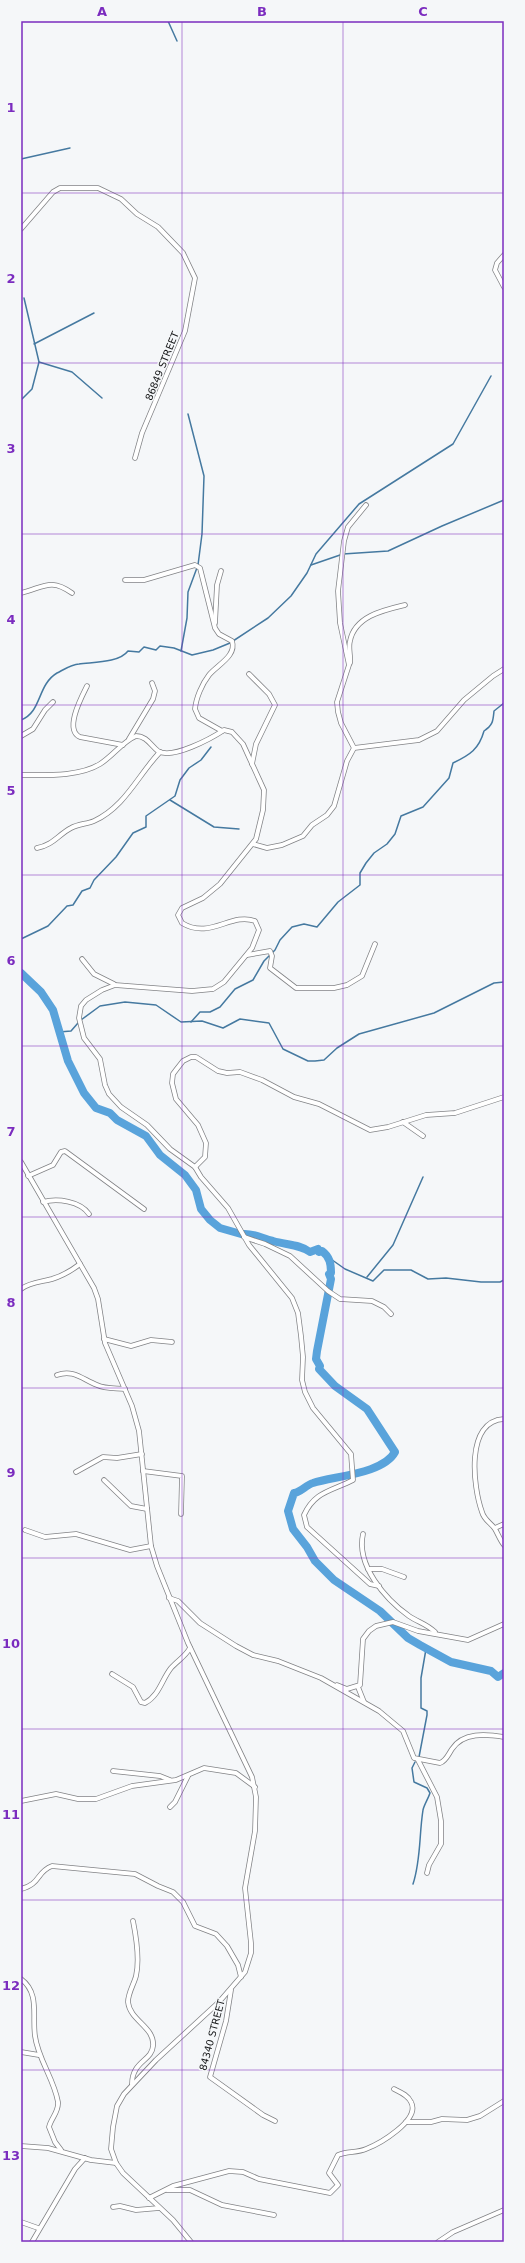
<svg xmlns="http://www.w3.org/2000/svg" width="525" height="2263" viewBox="0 0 525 2263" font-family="'DejaVu Sans',sans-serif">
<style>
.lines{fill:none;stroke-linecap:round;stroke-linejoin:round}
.stream{stroke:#4579a0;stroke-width:1.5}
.river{stroke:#59a3db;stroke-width:8}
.minor-casing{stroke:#828386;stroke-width:5.5}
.minor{stroke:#fff;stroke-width:4}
.grid{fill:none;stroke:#7b2cbf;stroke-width:1;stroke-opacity:0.55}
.labels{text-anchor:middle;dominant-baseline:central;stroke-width:3;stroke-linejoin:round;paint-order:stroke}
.street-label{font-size:10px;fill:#151617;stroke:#f5f7f9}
.neatline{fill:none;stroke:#7b2cbf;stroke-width:1.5}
.grid-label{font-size:13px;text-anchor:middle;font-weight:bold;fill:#7b2cbf}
</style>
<rect width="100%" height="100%" fill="#f5f7f9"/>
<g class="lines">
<g class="stream">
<path d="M168 21 177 41"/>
<path d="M21 159 70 148"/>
<path d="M34 344 94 313"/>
<path d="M39 362 72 372 102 398"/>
<path d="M21 400 32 389 39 362 24 298"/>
<path d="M311 565 343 554 388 551 442 526 504 500"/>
<path d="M181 651 187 618 188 592 198 565 202 534 204 476 188 414"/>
<path d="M21 720C42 712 37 685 57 673 63 670 72 664 79 664 93 662 119 663 128 651L139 652 144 647 156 650 160 646 174 648 192 655 213 650 230 643 268 618 291 596 307 573 316 554 359 504 453 444 491 376"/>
<path d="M170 800 214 827 239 829"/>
<path d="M21 939 48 926 67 906 73 905 82 891 90 888 94 880 116 857 133 833 146 827V816L175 796 180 780 189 768 201 760 211 747"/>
<path d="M81 1020 100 1006 125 1002 156 1005 181 1022 202 1021 223 1028 240 1019 269 1023 283 1049 308 1061H315L324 1060 337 1048 359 1034 434 1013 494 983 504 982"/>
<path d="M191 1022 200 1012H210L220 1007 235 989 253 980 264 961 275 950 280 940 292 927 304 924 317 927 338 902 360 885V873L366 863 374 853 387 844 395 834 401 816 423 807 449 778 453 763C470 755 479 749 484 731 493 725 493 721 494 711L504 703"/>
<path d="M59 1032 71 1031 78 1023"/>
<path d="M328 1257 345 1269 373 1281 384 1270H411L428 1279 446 1278 481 1282H500L504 1280"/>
<path d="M367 1277 393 1245 423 1177"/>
<path d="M419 1757 427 1715V1711L421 1708V1678L426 1649"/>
<path d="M413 1884C421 1860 419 1835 423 1810 424 1805 428 1799 430 1793L427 1788 414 1782 412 1768 415 1762"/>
</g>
<g class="river">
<path d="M21 973 41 992 53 1010 68 1061 84 1093 96 1108 110 1113 117 1120 146 1136 160 1155 185 1175 196 1190 201 1209 210 1220 220 1228 241 1234"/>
<path d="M243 1234C254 1233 263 1239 273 1241 286 1245 300 1244 310 1252L318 1249 319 1252 322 1251C330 1257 331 1264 331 1273L329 1274 331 1279 317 1351 316 1359 320 1366 319 1369 335 1386 367 1409 395 1452C383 1474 334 1476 313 1483 306 1485 301 1492 294 1493L288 1511 293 1529 307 1547 315 1561 334 1580 380 1611 408 1638 420 1645 451 1662 491 1671 498 1677 504 1673"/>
</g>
<defs>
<g id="minor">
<path d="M21 229 53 192 60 188H98L121 199 137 214 158 227 183 253 195 278 185 331 142 433 135 458"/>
<path d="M504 255 497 263 495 270 504 287"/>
<path d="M125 580H144L195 565 200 568 215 628 219 634 232 641C237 656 217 665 209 675 202 684 196 698 195 709L199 718 222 731"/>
<path d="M21 593C43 588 50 577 72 593"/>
<path d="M215 623 217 585 221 571"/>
<path d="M350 663C351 656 348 648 350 641 355 616 384 610 405 605"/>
<path d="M249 674 269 694 275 705 256 744 252 764"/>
<path d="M87 686C81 698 64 730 80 737L123 745"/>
<path d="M21 736 33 729 45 710 53 702"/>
<path d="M129 739 153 699 155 691 152 683"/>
<path d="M354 748 341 723 338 712 337 702 349 665 340 623 338 591 344 541 348 527 366 505"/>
<path d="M21 775C45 775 79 777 100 764 113 756 122 742 136 736 147 736 151 746 158 751 172 760 212 738 224 730L232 732 243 744 264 790 263 810 256 839 220 884 203 898 182 908 178 915 182 923C210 940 231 912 255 921L259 930 252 948 224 982 213 989 192 991 115 985 102 990 86 1000 81 1006 79 1018 84 1038 100 1059 105 1085 109 1094 121 1107 147 1125 170 1149 195 1167 201 1177 228 1208 249 1245 292 1298 298 1313 301 1336 303 1357 302 1380 305 1392 313 1408 351 1454 353 1480C332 1491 315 1491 304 1515L307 1527 370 1584 379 1586"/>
<path d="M253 844 267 848 282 845 303 836 312 825 327 815 334 806 347 761 354 748 419 740 437 731 464 700 493 676 504 669"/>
<path d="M37 848C53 845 58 835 71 828 78 824 87 824 94 821 125 807 138 775 160 752"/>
<path d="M247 955 270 951 272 956 270 968 296 988H334L347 985 362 976 375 944"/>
<path d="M82 959 94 974 114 984"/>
<path d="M403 1122 423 1136"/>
<path d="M21 1162 94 1288 98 1299 105 1343 132 1406 139 1431 151 1546 157 1566 188 1643 252 1777 256 1797 255 1831 245 1888 251 1943V1953L245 1972 219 2002 156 2060 124 2094 117 2106 113 2127 111 2149 116 2163 123 2173 173 2220 191 2242"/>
<path d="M195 1167 205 1157 206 1143 198 1125 176 1099 172 1083 173 1074 176 1070 183 1061 191 1057H196L218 1071 227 1073 240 1072 262 1080 294 1097 319 1104 370 1130 388 1127 426 1115 455 1113 504 1097"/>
<path d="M28 1176 53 1165 61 1152 65 1151 144 1209"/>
<path d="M43 1202C57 1198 80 1201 89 1214"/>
<path d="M244 1237 265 1244 290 1256 328 1291 340 1299 372 1301 384 1307 391 1314"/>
<path d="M21 1289C30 1282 41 1282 52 1279 62 1276 71 1271 80 1264"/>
<path d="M104 1339 131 1346 151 1340 172 1342"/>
<path d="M57 1375C73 1369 82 1379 97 1385 105 1389 116 1388 125 1389"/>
<path d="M504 1419C465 1421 473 1487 482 1512 484 1520 491 1523 495 1529 498 1534 500 1540 504 1545"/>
<path d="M143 1471 182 1476 181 1514"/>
<path d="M76 1472 103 1457 117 1458 142 1454"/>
<path d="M104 1480 131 1506 147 1509"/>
<path d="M495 1528 504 1524"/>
<path d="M25 1530 45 1537 76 1534 130 1550 151 1546"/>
<path d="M363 1534C356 1565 385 1599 409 1616 418 1622 427 1624 435 1632"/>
<path d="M368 1569H382L404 1577"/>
<path d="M169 1598 178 1601 200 1623 236 1646 253 1655 278 1661 321 1678 379 1711 403 1731 414 1758 440 1763C446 1761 448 1755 452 1749 463 1732 486 1734 504 1737"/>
<path d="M112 1674 133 1687 141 1702 145 1703C159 1696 162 1679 171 1668 177 1661 185 1657 190 1648"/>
<path d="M337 1685 347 1689 360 1685 363 1639 369 1631 376 1626 393 1622 418 1631 468 1640 504 1624"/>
<path d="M358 1687 364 1702"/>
<path d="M418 1760 437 1797 441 1821V1844L429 1865 427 1873"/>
<path d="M113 1771 160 1776 170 1780"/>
<path d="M21 1801 56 1794 78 1799H96L132 1786 176 1780 204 1768 236 1773 255 1787"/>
<path d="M170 1807 175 1802 188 1776"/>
<path d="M21 1889C41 1884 36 1872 52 1866L135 1874 158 1886 173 1892 183 1902 195 1926 216 1934 227 1946 238 1965 241 1977"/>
<path d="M21 1979C40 1993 32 2016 35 2036 38 2059 54 2079 58 2102 59 2112 51 2118 49 2127L55 2142 61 2150"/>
<path d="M231 1990 226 2021 210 2077 263 2115 275 2121"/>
<path d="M21 2052 39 2055"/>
<path d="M132 2084C132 2061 152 2061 153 2046 155 2027 130 2021 128 2002 128 1993 134 1984 136 1976 140 1959 136 1936 133 1921"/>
<path d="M406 2122H431L442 2119 467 2120 480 2116 504 2101"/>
<path d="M21 2146 48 2148 91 2160 116 2163"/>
<path d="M167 2190H190L222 2205 274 2215"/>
<path d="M149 2198 173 2186 229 2171 243 2172 259 2179 330 2193 338 2185 329 2173 338 2155C347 2151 357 2153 366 2149 379 2144 421 2120 411 2102 408 2095 400 2092 394 2089"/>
<path d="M113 2207 120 2206 136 2210 159 2208"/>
<path d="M21 2222 38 2228"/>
<path d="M32 2242 75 2169 85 2158"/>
<path d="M438 2242 453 2232 504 2210"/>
</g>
</defs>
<use href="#minor" class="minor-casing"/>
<use href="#minor" class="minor"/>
</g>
<path class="grid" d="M182 21V2242M343 21V2242M21 193H504M21 363H504M21 534H504M21 705H504M21 875H504M21 1046H504M21 1217H504M21 1388H504M21 1558H504M21 1729H504M21 1900H504M21 2070H504"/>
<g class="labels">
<g class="street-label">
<text transform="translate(162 366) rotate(-68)">86849 STREET</text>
<text transform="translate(212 2035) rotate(-75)">84340 STREET</text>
</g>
</g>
<rect width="525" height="2263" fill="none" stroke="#f5f7f9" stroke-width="44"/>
<rect x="22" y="22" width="481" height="2219" class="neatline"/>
<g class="grid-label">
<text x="102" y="16">A</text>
<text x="262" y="16">B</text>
<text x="423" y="16">C</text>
<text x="11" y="112">1</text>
<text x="11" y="283">2</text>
<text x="11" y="453">3</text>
<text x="11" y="624">4</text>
<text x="11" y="795">5</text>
<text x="11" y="965">6</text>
<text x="11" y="1136">7</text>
<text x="11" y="1307">8</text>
<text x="11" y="1477">9</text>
<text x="11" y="1648">10</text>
<text x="11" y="1819">11</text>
<text x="11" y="1990">12</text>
<text x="11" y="2160">13</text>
</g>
</svg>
